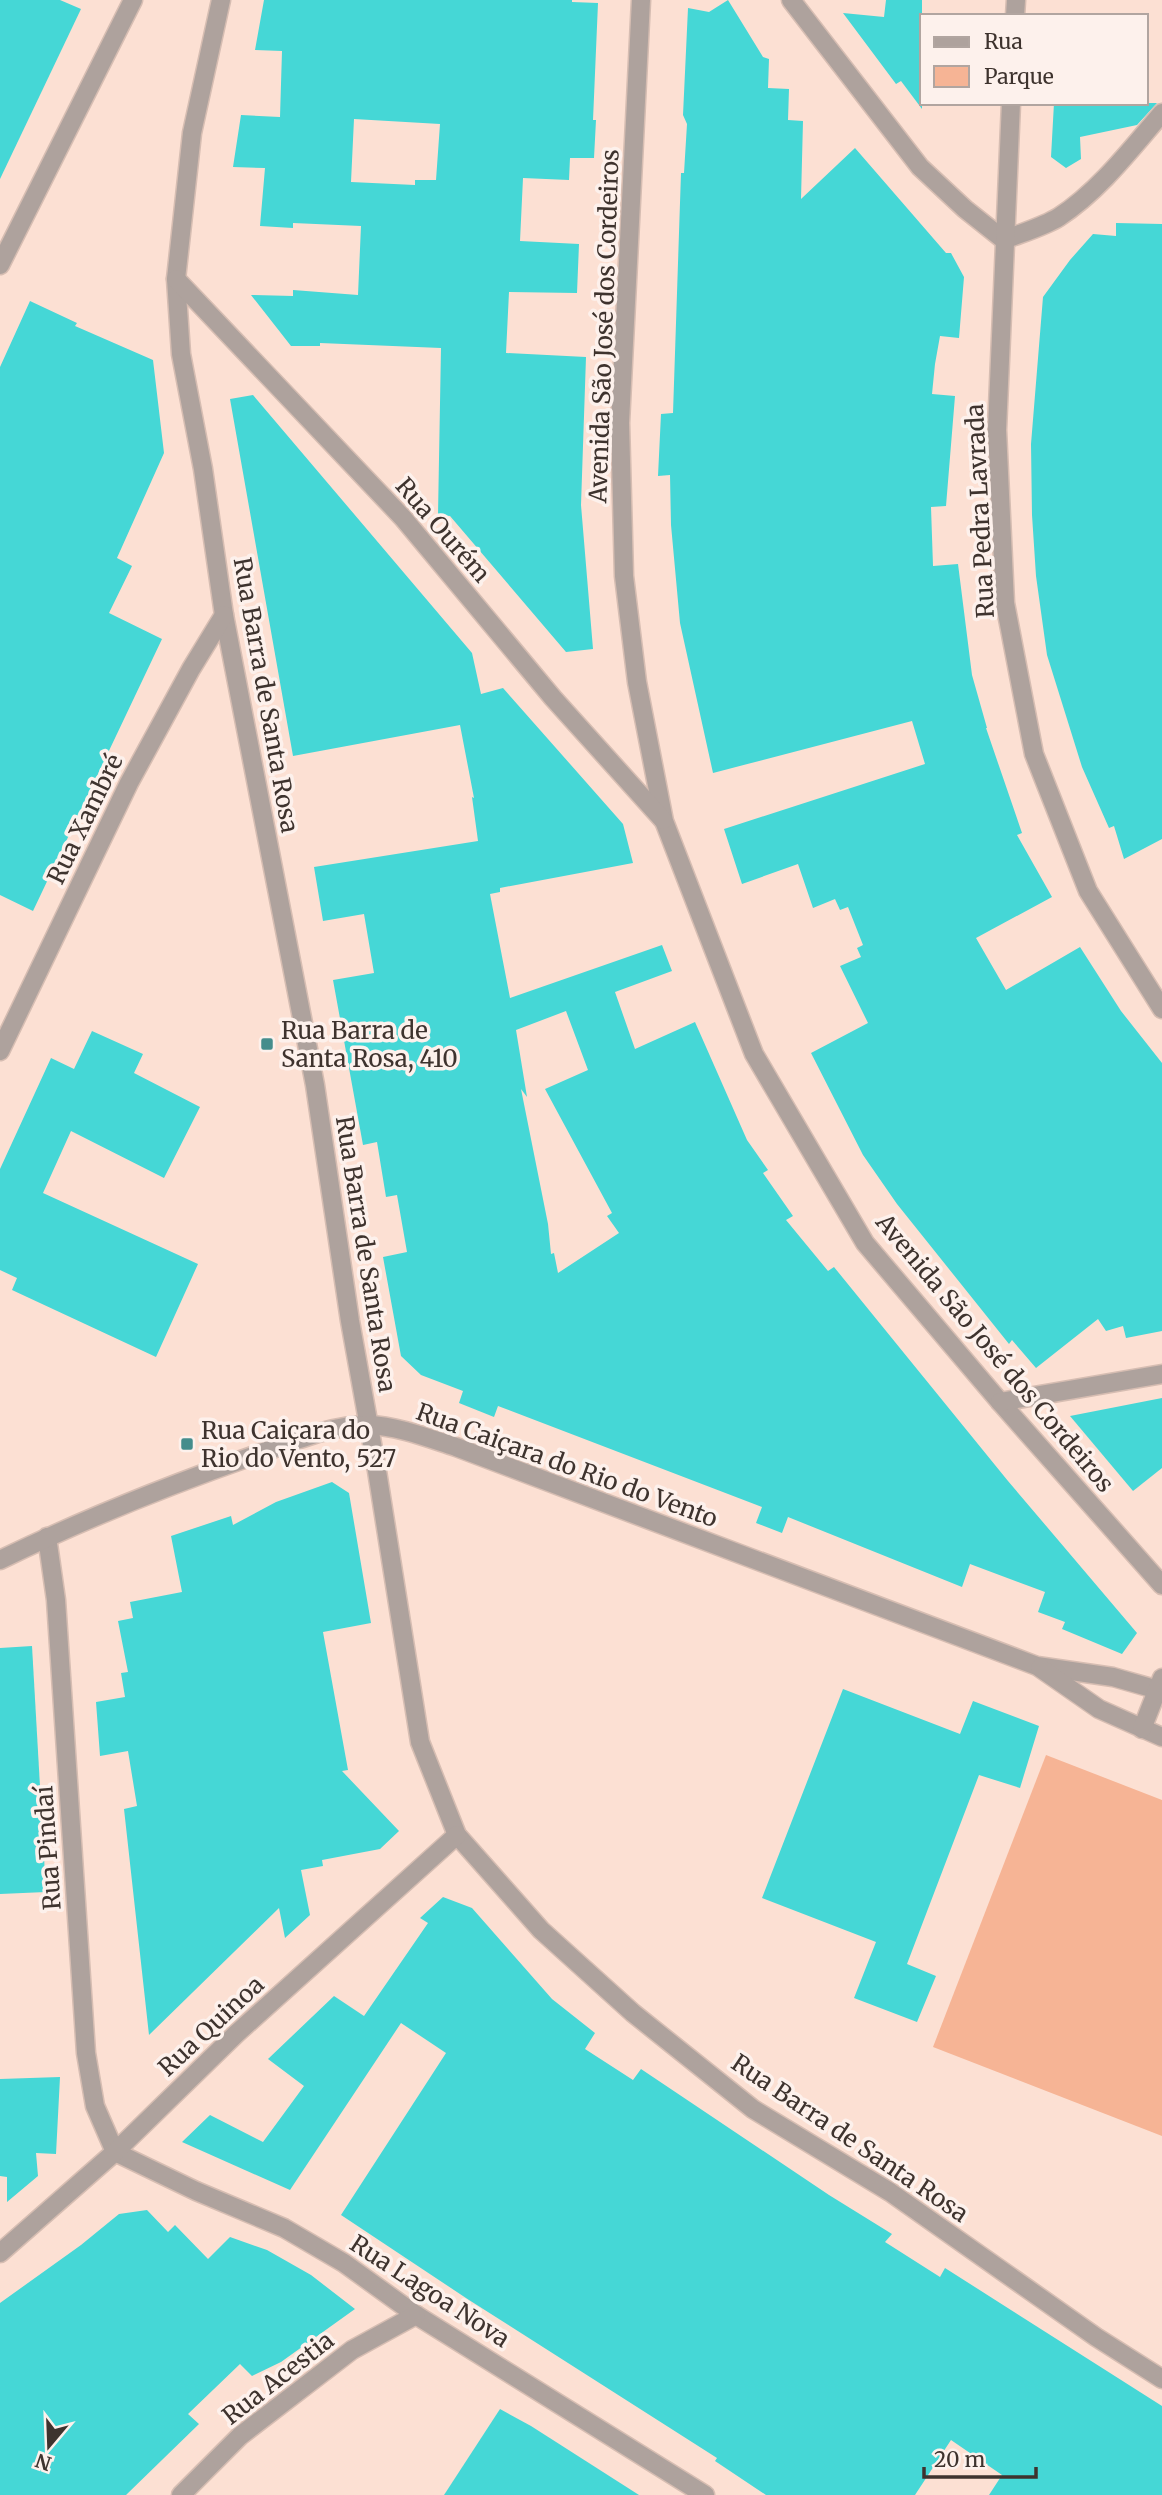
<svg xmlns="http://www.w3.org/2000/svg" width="1162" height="2495" viewBox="0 0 1162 2495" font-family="Merriweather,serif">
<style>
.green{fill:#f6b495}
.building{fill:#45d7d6;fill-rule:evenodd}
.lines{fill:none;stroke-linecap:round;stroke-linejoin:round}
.minor-casing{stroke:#d6bdb2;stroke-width:21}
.minor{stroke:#aea29d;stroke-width:18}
.poi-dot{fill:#458d8c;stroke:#fdf1ec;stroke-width:2.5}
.labels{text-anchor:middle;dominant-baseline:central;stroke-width:7;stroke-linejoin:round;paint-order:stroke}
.street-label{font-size:24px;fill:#3e332e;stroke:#fdf1ec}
.poi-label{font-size:24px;fill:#3e332e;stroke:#fdf1ec;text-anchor:start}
</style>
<rect width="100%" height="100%" fill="#fce0d3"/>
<path class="green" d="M1046 1755 1162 1800V2136L933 2047Z"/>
<g class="building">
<path d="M0 0H60L81 9 0 179Z"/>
<path d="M264 0H572V2L598 3 593 120H596L594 158H570L569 180 523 178 520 241 579 244 577 293 509 292 506 353 586 357 581 505 593 649 566 652 450 516 438 515 441 348 320 343V346H291L251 295 293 296V290L358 295 361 226 293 223V228L260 226 265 168 233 167 241 115 280 117 282 51 255 50ZM354 119 440 124 436 180H415V185L351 182Z"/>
<path d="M728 0 763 57 769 59 768 88 789 89 788 120 803 121 801 199 855 148 946 253H951L964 277 959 338 940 336 935 364 932 394 955 396 946 506 931 507 933 566 958 564 972 675 987 728H986L1022 833 1017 835 1052 897 976 938 1006 990 1080 947 1121 1011 1162 1063V1331L1126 1338 1123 1326 1106 1331 1098 1319 1036 1368 1012 1340 1009 1344 897 1204 863 1155 811 1053 868 1023 840 966 861 957 857 948 863 945 848 907 840 910 835 899 813 908 798 864 742 884 724 829 925 764 912 721 713 773 680 623 671 525 670 475 658 476 661 414 673 413 681 173H684L687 124 683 115 688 8 709 12Z"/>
<path d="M886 0H922V109L901 81 896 84 843 13 884 17Z"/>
<path d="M1054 103H1157L1137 125 1080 137 1081 159 1066 168 1051 157Z"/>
<path d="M1116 223 1162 224V839L1124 859 1114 826 1109 828 1082 767 1047 655 1036 576 1032 515 1031 444 1043 297 1070 260 1093 234 1116 236Z"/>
<path d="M30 301 77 323 75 326 153 360 164 453 117 558 132 566 109 613 162 639 33 911 0 895V367Z"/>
<path d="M253 395 472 653 481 694 503 688 623 824 633 863 500 888V892L490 894 510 998 662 945 672 971 615 992 635 1049 695 1022 747 1140 768 1170 763 1173 793 1216 786 1220 828 1271 834 1267 1008 1481 1137 1633 1122 1654 1062 1629 1065 1622 1038 1612 1045 1592 970 1564 962 1587 788 1517 782 1533 756 1523 762 1507 498 1406 494 1417 459 1403 463 1391 421 1375 401 1356 383 1257 407 1252 397 1195 386 1197 377 1142 363 1145 333 980 374 973 364 914 323 921 314 867 478 841 472 797 474 798 460 725 293 756 230 399ZM566 1011 588 1070 545 1089 612 1213 607 1216 619 1233 558 1273 554 1253 551 1254 548 1224 521 1089 527 1097 516 1030Z"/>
<path d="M92 1031 143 1054 134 1073 200 1107 164 1178 71 1131 43 1193 198 1264 156 1357 12 1290 17 1278 0 1270V1169L51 1058 74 1069Z"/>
<path d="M1162 1398V1468L1133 1491 1070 1416Z"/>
<path d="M332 1482 349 1493 371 1623 323 1632 348 1770 342 1771 399 1831 380 1849 322 1860 323 1866 301 1870 310 1915 285 1938 279 1908 149 2035 124 1809 137 1806 128 1751 100 1756 96 1702 125 1697 121 1673 128 1672 118 1621 133 1618 130 1602 182 1592 171 1536 231 1516 233 1525 276 1502Z"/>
<path d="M32 1646 46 1892 0 1894V1648Z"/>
<path d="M843 1689 960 1734 973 1701 1039 1726 1020 1788 979 1775 907 1964 936 1976 917 2022 854 1998 876 1942 762 1898Z"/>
<path d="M443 1897 472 1908 552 1999 595 2033 585 2049 633 2080 641 2069 829 2195 892 2234 885 2242 940 2277 945 2268 1162 2406V2495H989L1002 2475 951 2440 915 2495H766L715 2461 717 2458 469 2300 341 2215 446 2053 401 2023 290 2190 182 2142 210 2115 263 2142 304 2086 268 2059 334 1996 364 2016 428 1923 420 1918Z"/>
<path d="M60 2077 56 2154 36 2153 38 2176 7 2202V2177L0 2176V2079Z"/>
<path d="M147 2210 168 2232 175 2225 208 2259 230 2237 267 2250 311 2275 355 2309 281 2362 252 2376 240 2364 188 2414 199 2424 126 2495H0V2303L81 2245 119 2214Z"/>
<path d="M500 2409 531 2426 639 2495H444Z"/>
</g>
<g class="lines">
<defs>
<g id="minor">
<path d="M221 0 192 133 176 279 181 354 203 469 224 615 315 1085 350 1321 377 1471 420 1742 457 1835 541 1930 633 2013 753 2109 890 2192 1096 2337 1162 2379"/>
<path d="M641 0 620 423 624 576 637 682 664 821 754 1054 865 1243 1000 1402 1162 1585"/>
<path d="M791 0 920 167 965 209 1004 240C1021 233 1043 227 1059 217 1099 191 1131 149 1162 113"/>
<path d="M1015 16 1016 0"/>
<path d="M1011 103 997 430 1005 603 1034 754 1088 891 1162 1009"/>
<path d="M0 265 133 0"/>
<path d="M176 279 403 518 553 698 663 820"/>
<path d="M0 1051 129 783 191 669 224 615"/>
<path d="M1000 1402 1162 1374"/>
<path d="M47 1537 56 1600 86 2053 95 2106 115 2152 196 2191 284 2228 344 2263 416 2315 705 2495"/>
<path d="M0 1560C84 1519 172 1484 261 1453 295 1441 331 1425 368 1425 398 1426 428 1438 456 1447L1037 1666 1113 1677 1162 1691"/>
<path d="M1040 1668 1099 1709 1162 1737"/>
<path d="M1142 1729 1162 1678"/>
<path d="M0 2253 115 2152 236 2034 457 1835"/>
<path d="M181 2495 240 2436 352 2350 416 2315"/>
</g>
</defs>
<use href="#minor" class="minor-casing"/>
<use href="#minor" class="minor"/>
</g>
<g class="poi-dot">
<rect x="260" y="1037" width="14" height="14" rx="3.5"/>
<rect x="180" y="1437" width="14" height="14" rx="3.5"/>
</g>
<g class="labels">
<g class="street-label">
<text transform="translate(604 326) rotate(-88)">Avenida São José dos Cordeiros</text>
<text transform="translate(980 511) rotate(-93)">Rua Pedra Lavrada</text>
<text transform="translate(443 530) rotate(49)">Rua Ourém</text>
<text transform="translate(266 695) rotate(80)">Rua Barra de Santa Rosa</text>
<text transform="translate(85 819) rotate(-64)">Rua Xambré</text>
<text transform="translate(366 1254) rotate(81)">Rua Barra de Santa Rosa</text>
<text transform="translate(995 1353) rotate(50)">Avenida São José dos Cordeiros</text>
<text transform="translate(567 1465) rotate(20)">Rua Caiçara do Rio do Vento</text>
<text transform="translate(48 1848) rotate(-94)">Rua Pindaí</text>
<text transform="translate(211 2026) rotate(-43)">Rua Quinoa</text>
<text transform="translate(850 2138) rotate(34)">Rua Barra de Santa Rosa</text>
<text transform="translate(430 2291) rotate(33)">Rua Lagoa Nova</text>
<text transform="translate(278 2378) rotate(-38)">Rua Acestia</text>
</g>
<g class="poi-label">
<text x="281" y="1030">Rua Barra de<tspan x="281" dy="28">Santa Rosa, 410</tspan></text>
<text x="201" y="1430">Rua Caiçara do<tspan x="201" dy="28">Rio do Vento, 527</tspan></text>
</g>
</g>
<rect x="920" y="14" width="228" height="91" fill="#fdf1ec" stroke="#b1a5a0" stroke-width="2"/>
<rect x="934" y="37" width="35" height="10" fill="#aea29d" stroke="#b1a5a0" stroke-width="2"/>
<text x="984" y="49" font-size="21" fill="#3e332e">Rua</text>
<rect x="934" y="66" width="35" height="21" fill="#f6b495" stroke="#b1a5a0" stroke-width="2"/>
<text x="984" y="84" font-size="21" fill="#3e332e">Parque</text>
<g transform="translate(49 2446) rotate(199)" stroke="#fdf1ec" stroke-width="5" paint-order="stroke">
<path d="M0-5L12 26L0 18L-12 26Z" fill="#3e332e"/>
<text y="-10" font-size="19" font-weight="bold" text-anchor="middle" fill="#3e332e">N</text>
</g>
<path d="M924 2467v10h112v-10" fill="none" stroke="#3e332e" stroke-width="3.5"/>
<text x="934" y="2467" font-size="21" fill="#3e332e" stroke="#fdf1ec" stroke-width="5" paint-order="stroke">20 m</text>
</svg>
